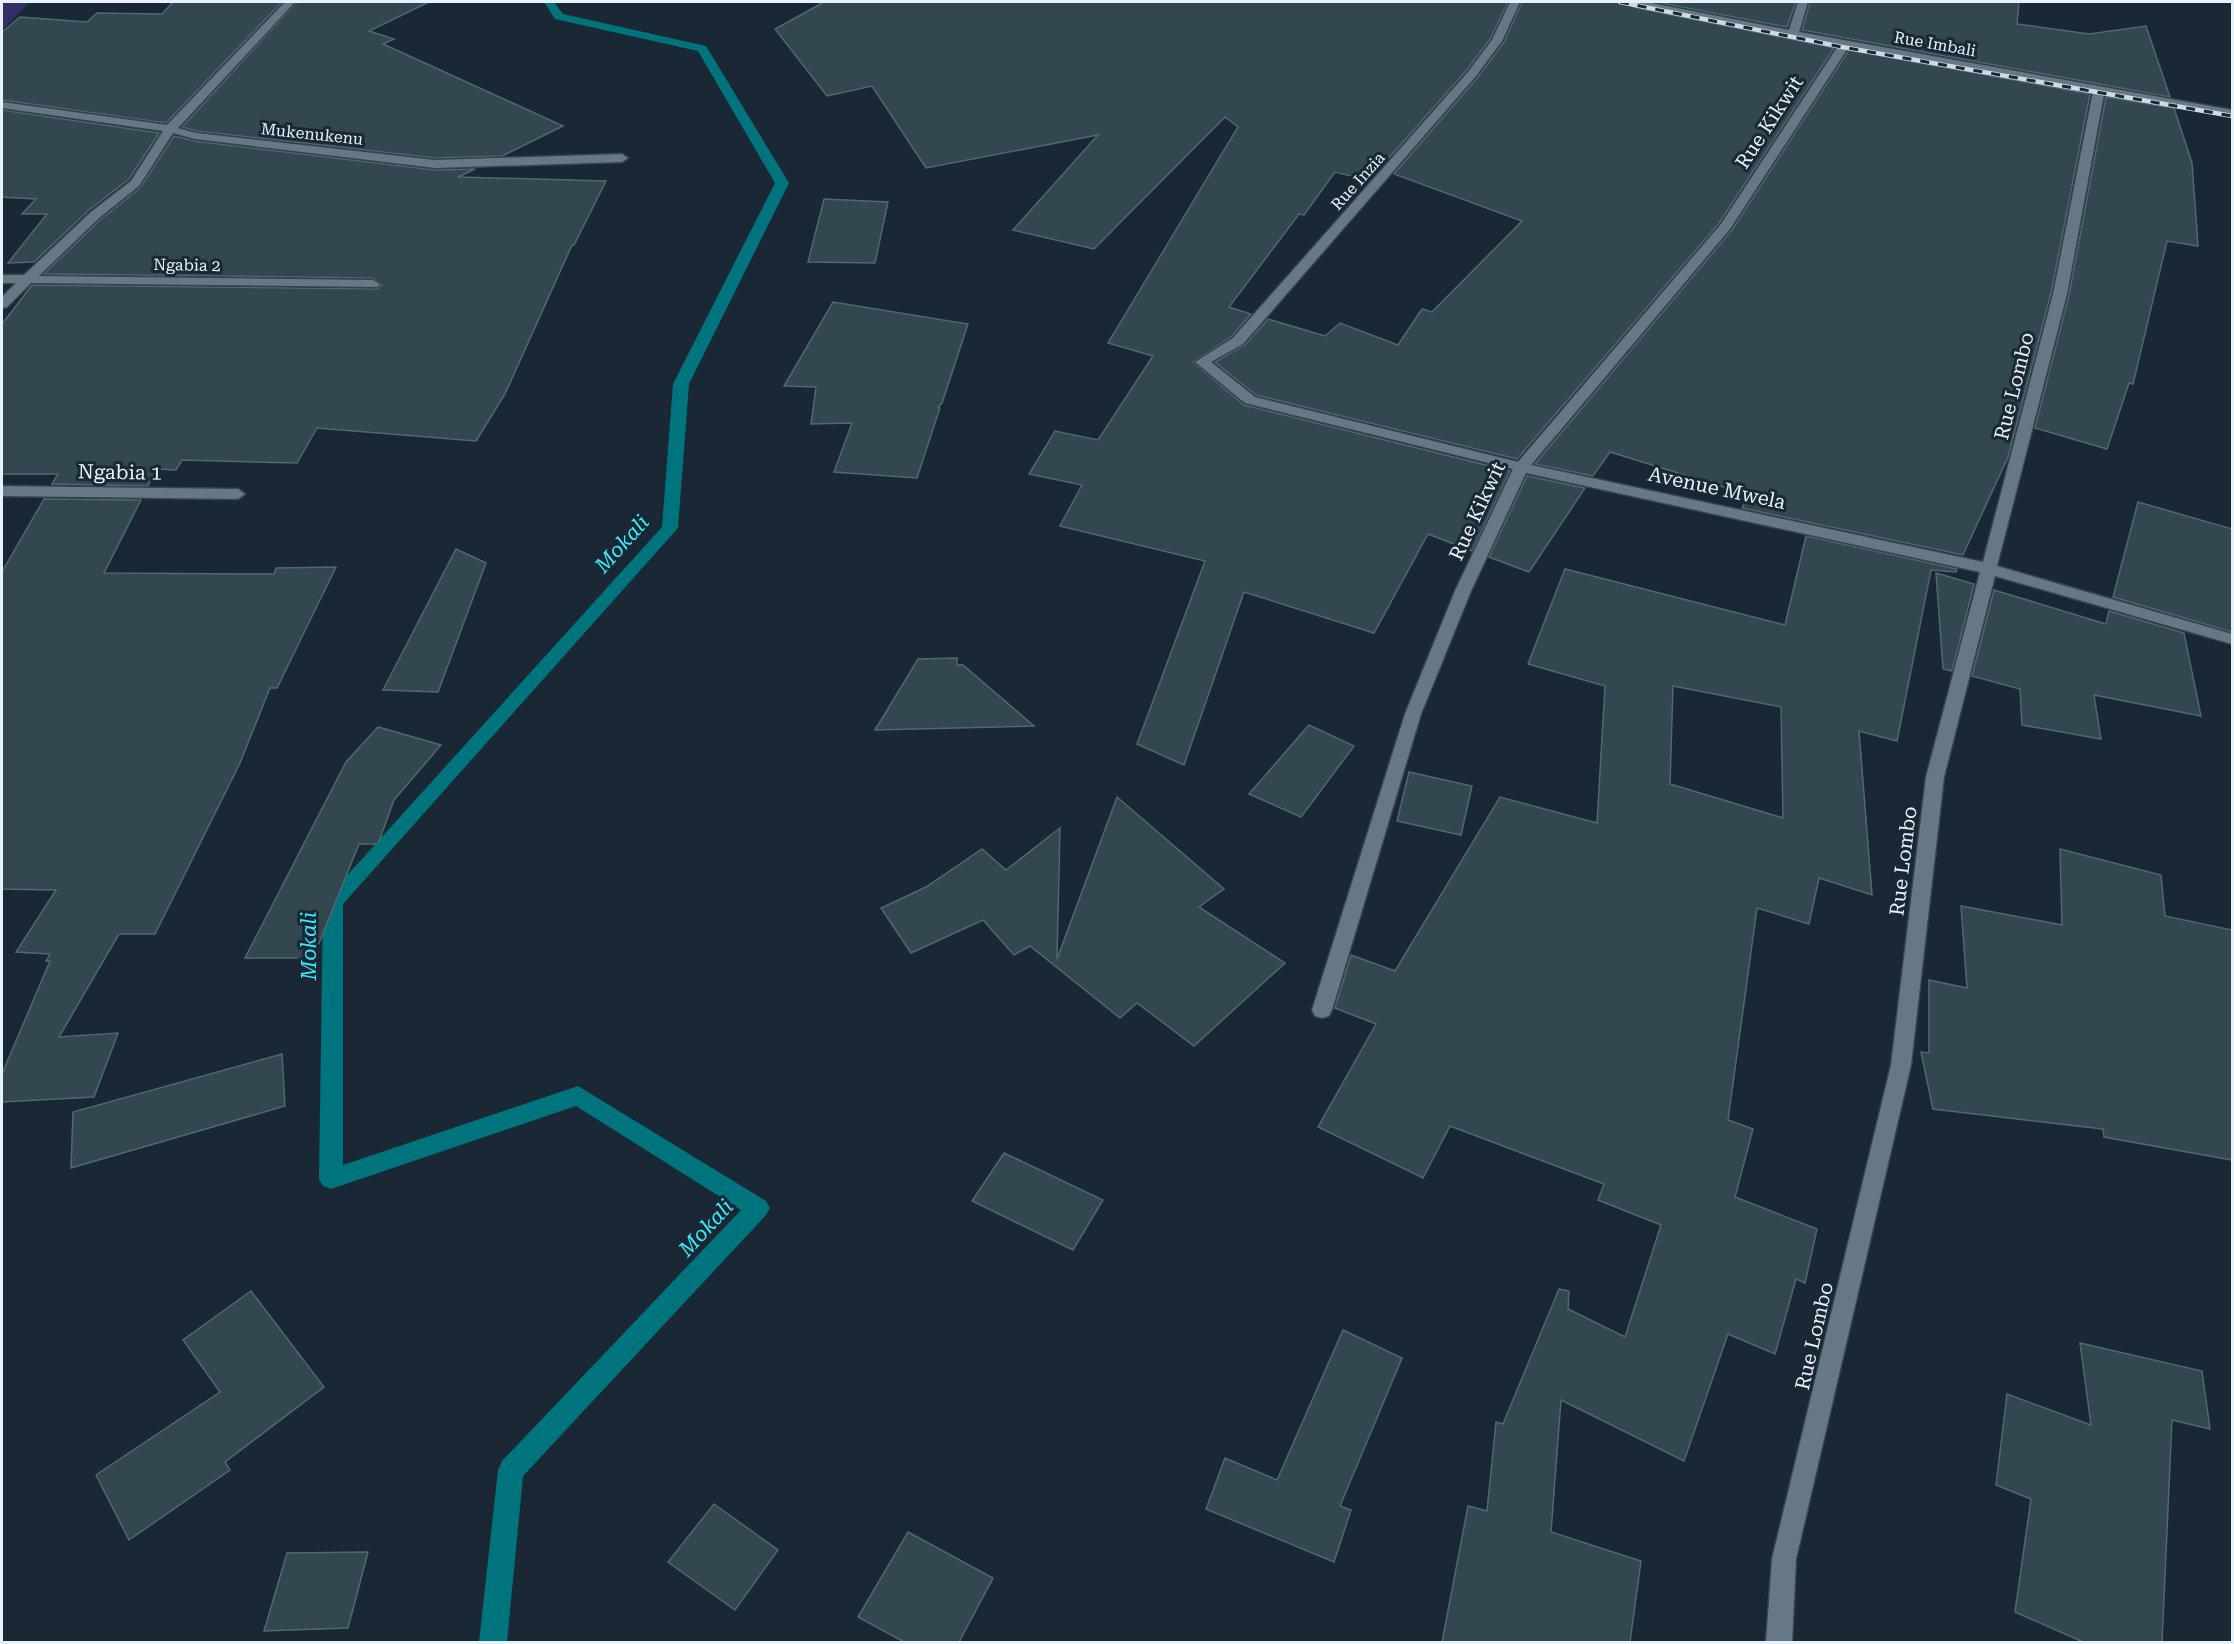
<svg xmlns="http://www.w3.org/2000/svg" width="2234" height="1644" viewBox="0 0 2234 1644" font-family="'Roboto Serif',serif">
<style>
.green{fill:#322e6a}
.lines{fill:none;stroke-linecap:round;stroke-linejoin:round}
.stream{fill:#00747c;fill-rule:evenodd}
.building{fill:#32474f;stroke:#516871;stroke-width:1.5;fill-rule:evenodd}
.minor-casing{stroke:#36424c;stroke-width:3}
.minor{fill:#667886;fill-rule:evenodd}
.rail-casing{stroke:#d0dae3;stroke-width:4.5}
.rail{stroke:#192834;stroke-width:3;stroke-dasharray:9;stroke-linecap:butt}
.labels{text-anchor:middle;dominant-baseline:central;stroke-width:6;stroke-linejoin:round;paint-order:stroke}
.far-street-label{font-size:16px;fill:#e7f1f9;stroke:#192834}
.street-label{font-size:20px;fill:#e7f1f9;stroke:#192834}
.water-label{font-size:21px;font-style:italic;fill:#38eefc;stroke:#192834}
</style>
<rect width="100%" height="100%" fill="#192834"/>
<path class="green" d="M2 2H30L2 30Z"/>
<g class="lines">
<path class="stream" d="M544 2H554L563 14 706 46 789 183 689 384 678 528 343 904V1165L578 1086 766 1201 770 1208 766 1215 523 1476 507 1642H479L498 1470 502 1461 741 1210 576 1106 331 1189 323 1186 319 1179 323 902 662 527 673 384 775 183 698 51 555 19Z"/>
</g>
<g class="building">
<path d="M173 2H282L166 123 2 100V32L20 17 87 22 97 13 162 14Z"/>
<path d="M297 2H429L369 31 394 39 383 44 563 126 502 156 435 158 196 131 182 127Z"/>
<path d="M824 2H1508L1490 39 1466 71 1379 169 1371 166 1359 178 1335 172 1304 215 1299 214 1229 307 1251 314 1232 336 1193 362 1244 405 1510 471 1472 551 1428 534 1374 633 1244 592 1184 765 1137 744 1205 561 1060 526 1082 485 1029 474 1055 431 1098 440 1153 356 1108 343 1238 127 1225 117 1094 249 1013 230 1098 135 926 168 872 86 827 96 775 29Z"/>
<path d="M1522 2H1626L1633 7 1834 48 1719 223 1517 459 1256 395 1215 362 1245 345 1268 319 1325 336 1340 323 1398 345 1422 309 1432 312 1522 221 1394 174 1478 77 1504 42Z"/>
<path d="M1655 2H1796L1787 27Z"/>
<path d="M1810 2H2019L2017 24 2089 34 2146 26 2170 97 1802 30Z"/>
<path d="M1849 50 2090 94 2051 293 2008 457 1963 555 1742 508 1749 495 1610 452 1593 476 1535 464 1732 230Z"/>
<path d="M2106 97 2174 108 2192 163 2198 246 2167 241 2133 384 2129 383 2107 449 2035 428 2069 295Z"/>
<path d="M2 110 159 133 129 179 89 210 34 262 8 263 47 214H22L36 199 2 197Z"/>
<path d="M174 136 195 141 435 170 475 169 458 177 606 181 574 245H572L505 394 476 441 317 428 297 463 182 460 176 470 156 469 148 486 52 484 58 474H2V324L32 285 378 289 382 285 373 278 44 274 100 220 140 188Z"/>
<path d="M824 199 888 202 875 263 808 262Z"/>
<path d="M833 302 968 324 942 403 938 407 940 408 917 478 834 472 852 423 811 424 816 387 784 386Z"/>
<path d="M1527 476 1585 488 1529 572 1489 557Z"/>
<path d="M44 499 141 500 104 573 274 574 276 568 336 567 277 688H270L240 763 155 934H119L59 1037 118 1033 94 1097 2 1102V1074L50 961H46L50 954 16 952 56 890 2 889V572Z"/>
<path d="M2138 502 2232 529V632L2113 597Z"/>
<path d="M1806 536 1957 569 1956 572 1931 570 1897 741 1859 731 1872 895 1819 878 1809 924 1757 908 1728 1120 1753 1129 1735 1197 1817 1229 1805 1283 1796 1279 1775 1354 1728 1334 1684 1461 1561 1400 1551 1532 1641 1561 1630 1642H1442L1468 1506 1487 1511 1496 1422 1503 1424 1559 1289 1569 1291 1568 1309 1625 1337 1661 1225 1598 1200 1604 1184 1450 1126 1423 1178 1318 1127 1376 1024 1335 1008 1351 955 1395 971 1500 797 1597 823 1605 686 1528 664 1565 569 1785 625ZM1673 686 1781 707 1783 818 1670 784Z"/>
<path d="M456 549 486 563 438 692 383 690Z"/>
<path d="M1936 573 1974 584 1952 671 1943 669Z"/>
<path d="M1994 590 2106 624 2109 611 2184 633 2201 716 2094 695 2101 739 2022 725 2020 689 1972 676Z"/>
<path d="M957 658V665H963L1034 726 875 730 918 659Z"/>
<path d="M1309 725 1354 746 1301 817 1249 794Z"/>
<path d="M378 727 441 745 394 800 378 844H359L313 958H245L346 762Z"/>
<path d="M1409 772 1472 786 1461 835 1397 821Z"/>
<path d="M1117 797 1224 889 1199 907 1285 963 1194 1046 1137 1003 1120 1018 1030 946 1014 955 983 920 911 953 881 908 926 887 982 849 1006 870 1060 828 1057 959Z"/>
<path d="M2060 849 2161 875 2165 916 2232 930V1160L2104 1137 2103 1129 1933 1109 1921 1052 1929 1053V980L1967 988 1961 906 2062 925Z"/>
<path d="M282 1054 285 1106 71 1168 73 1112Z"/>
<path d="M1004 1153 1103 1200 1073 1250 972 1201Z"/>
<path d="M251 1291 324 1387 225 1462 230 1470 129 1540 96 1475 220 1392 183 1340Z"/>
<path d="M1343 1330 1402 1358 1340 1506 1351 1510 1334 1562 1206 1509 1225 1458 1277 1480Z"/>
<path d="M2080 1343 2202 1371 2210 1429 2172 1420 2162 1642H2083L2015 1612 2031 1499 1996 1485 2007 1394 2091 1425Z"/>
<path d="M714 1504 778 1550 735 1610 668 1562Z"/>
<path d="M908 1532 993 1578 959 1642H904L858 1617Z"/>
<path d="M368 1552 348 1628 264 1631 287 1553Z"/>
</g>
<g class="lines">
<defs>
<g id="minor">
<path d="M285 2H295L178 128 196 133 435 160 622 154 628 158 622 162 435 168 195 139 173 133 139 186 99 218 39 276 373 280 380 284 378 287 31 283 7 307 2 308V297L16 283H2V275H24L91 212 131 181 163 131 2 108V102L167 125Z"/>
<path d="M1510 2H1520L1502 41 1476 76 1243 344 1211 362 1255 397 1518 462 1721 224 1838 46 1633 5 1628 2H1646L1789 30 1798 2H1808L1799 32 2232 110V116L2104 94 2067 294 1997 566 2232 634V644L1995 576 1944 777 1911 1065 1796 1559 1792 1642H1766L1772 1559 1891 1065 1926 777 1980 572 1526 473 1471 591 1421 714 1332 1010 1329 1016 1322 1018 1315 1016 1312 1010 1405 714 1455 591 1513 469 1245 403 1195 362 1233 338 1468 72 1492 40ZM1848 48 2093 92 2053 294 1983 562 1531 465 1730 229Z"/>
<path d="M2 486 238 489 245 494 238 499 2 496Z"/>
</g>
</defs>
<use href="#minor" class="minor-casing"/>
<use href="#minor" class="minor"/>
<defs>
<path id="rail" d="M1620 2 1842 47 2232 116"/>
</defs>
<use href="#rail" class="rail-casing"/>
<use href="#rail" class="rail"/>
</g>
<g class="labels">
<g class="far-street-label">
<text transform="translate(1935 44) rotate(10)">Rue Imbali</text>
<text transform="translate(312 134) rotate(6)">Mukenukenu</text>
<text transform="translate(1358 181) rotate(-48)">Rue Inzia</text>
<text transform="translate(187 265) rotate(1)">Ngabia 2</text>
</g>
<g class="street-label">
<text transform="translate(1769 122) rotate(-57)">Rue Kikwit</text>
<text transform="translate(2014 386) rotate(-76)">Rue Lombo</text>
<text transform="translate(120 472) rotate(1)">Ngabia 1</text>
<text transform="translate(1717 488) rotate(12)">Avenue Mwela</text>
<text transform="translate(1477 511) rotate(-65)">Rue Kikwit</text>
<text transform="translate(1903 861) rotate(-83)">Rue Lombo</text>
<text transform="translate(1814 1336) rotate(-77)">Rue Lombo</text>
</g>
<g class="water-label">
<text transform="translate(622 544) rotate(-48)">Mokali</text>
<text transform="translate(309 946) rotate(-90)">Mokali</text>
<text transform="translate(706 1228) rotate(-47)">Mokali</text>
</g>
</g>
<rect width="2234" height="1644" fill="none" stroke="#e7f1f9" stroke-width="6"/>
</svg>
